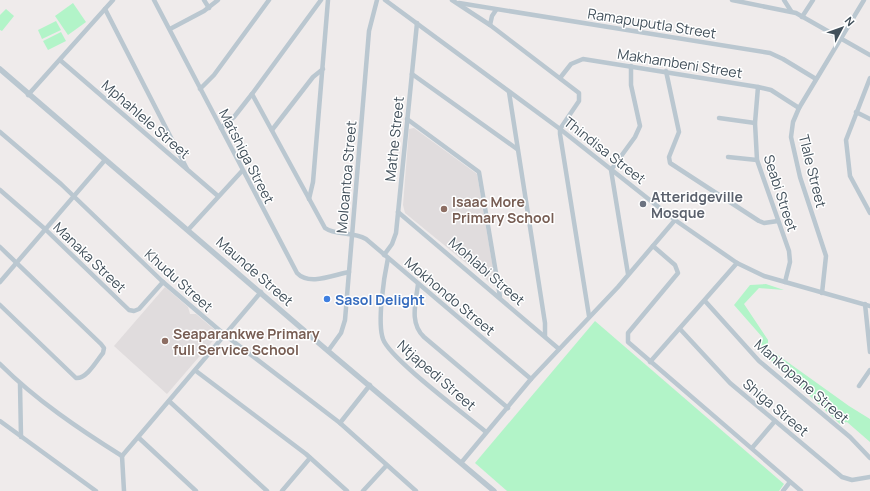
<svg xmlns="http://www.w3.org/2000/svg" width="870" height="491" viewBox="0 0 870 491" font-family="Manrope,sans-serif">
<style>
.education{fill:#e0dcdd}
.green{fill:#b2f4c8}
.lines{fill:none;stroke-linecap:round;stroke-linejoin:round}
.minor{stroke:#bac7d0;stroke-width:4.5}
.tertiary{stroke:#bac7d0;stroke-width:5.5}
.worship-dot{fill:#6b7280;stroke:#fff;stroke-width:1.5}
.education-dot{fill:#8d6e63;stroke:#fff;stroke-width:1.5}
.shop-dot{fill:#3f7fe0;stroke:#fff;stroke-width:1.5}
.labels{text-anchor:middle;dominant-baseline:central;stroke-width:3;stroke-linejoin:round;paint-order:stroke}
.street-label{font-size:14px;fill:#42505b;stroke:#fff}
.worship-label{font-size:14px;font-weight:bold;fill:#5b616d;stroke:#fff;text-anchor:start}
.education-label{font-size:14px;font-weight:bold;fill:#785e54;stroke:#fff;text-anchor:start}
.shop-label{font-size:14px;font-weight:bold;fill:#366cbe;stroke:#fff;text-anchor:start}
</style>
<rect width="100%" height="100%" fill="#efebeb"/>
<g class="education">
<path d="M414 128 477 174 496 286 493 285 405 213 403 205 409 129Z"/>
<path d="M165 287 188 307 190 314H196L216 331 217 336 167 394 114 346Z"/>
</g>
<g class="green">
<path d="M73 3 86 22 68 35 55 16Z"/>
<path d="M6 9 14 16 2 31 0 30V15Z"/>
<path d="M56 21 61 30 42 39 38 30Z"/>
<path d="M61 32 66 41 48 50 43 41Z"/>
<path d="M766 284 784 290 759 288 744 304 768 340V348L849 406 870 419V442L847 422 840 424 758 348 763 338 734 305 750 285Z"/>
<path d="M595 321 784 484 779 491H507L475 463Z"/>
</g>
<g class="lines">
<g class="minor">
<path d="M154 0 297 273C309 286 333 275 349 272"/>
<path d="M204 0 209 8"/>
<path d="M385 0 560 129 675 220 737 263 764 276 870 306"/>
<path d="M452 0 490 25 579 93V101L560 129V134L589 316"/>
<path d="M732 0 796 13 870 55"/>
<path d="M784 0 791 11"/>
<path d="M459 3 770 53 783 59 816 79"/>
<path d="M105 9 187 169"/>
<path d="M802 17 813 0"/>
<path d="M490 25 492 16 496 10"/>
<path d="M170 29 204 11 218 0"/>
<path d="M60 60 218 196"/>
<path d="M666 71 679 132 669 157 670 163 759 221 764 223 778 221"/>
<path d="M412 74 517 149"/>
<path d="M560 78 571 64 583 59 758 87 771 90 799 108"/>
<path d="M870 78 846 140 850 176 870 213"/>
<path d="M758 87 755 123 757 160 789 251 790 262 785 282"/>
<path d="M200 89 214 75 269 0"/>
<path d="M509 92 545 323V336"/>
<path d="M252 94 325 228C336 236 352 231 366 239L531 379"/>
<path d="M28 95 113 0"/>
<path d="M856 112 870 119"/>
<path d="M719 118 755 123"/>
<path d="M407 119 479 172 500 297"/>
<path d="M221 128 234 117 252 94 321 0"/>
<path d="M272 130 313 77 323 69"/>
<path d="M0 132 61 184 163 282 225 335 340 423 416 491"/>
<path d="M728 157 757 160"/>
<path d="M0 190 45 229 129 310 134 311 139 309 163 282"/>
<path d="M309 199 313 182 328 0"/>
<path d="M398 212 559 349"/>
<path d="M188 230 242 171"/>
<path d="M653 246 675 265 678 273 628 333V342L801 491"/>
<path d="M0 247 101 344 104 348 103 353C97 360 87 379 76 378L0 305"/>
<path d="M384 255 392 244 396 233 417 23"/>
<path d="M388 258C384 277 377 322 383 339 390 359 466 415 486 432"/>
<path d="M628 274 611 170 635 137 640 126 631 85V66"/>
<path d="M0 282 105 160"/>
<path d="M418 284C416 302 409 323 424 337L508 408"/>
<path d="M822 293 826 256 800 177 791 137 793 122 799 108 864 0"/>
<path d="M705 301 759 361 850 437 870 458"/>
<path d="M865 304 870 352"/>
<path d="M680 329 730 383 842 477 852 480 870 477"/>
<path d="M328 351 341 333 345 320 369 31 377 0"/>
<path d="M650 362 737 263"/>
<path d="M0 364C36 400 79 429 122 456"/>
<path d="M196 371 306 454 347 491"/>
<path d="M20 384 21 437"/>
<path d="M859 386 870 370"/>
<path d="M169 401 267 491"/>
<path d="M0 421 96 491"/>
<path d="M340 423 370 385"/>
<path d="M139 438 196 491"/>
<path d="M752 448 775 421"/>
<path d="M122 456 261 292"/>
<path d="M122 456 124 491"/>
<path d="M461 463 531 379 618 287 675 220"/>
<path d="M282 491 310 458"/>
<path d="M363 491 386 466"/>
<path d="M783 491 790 482"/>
</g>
<path class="tertiary" d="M0 69 328 351 494 491"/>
</g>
<circle class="worship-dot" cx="643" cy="204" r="4"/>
<g class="education-dot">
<circle cx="444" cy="209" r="4"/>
<circle cx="165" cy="341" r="4"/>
</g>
<circle class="shop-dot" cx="327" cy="299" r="4"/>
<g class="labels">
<g class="street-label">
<text transform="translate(652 23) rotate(9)">Ramapuputla Street</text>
<text transform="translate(680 63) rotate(9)">Makhambeni Street</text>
<text transform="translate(146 119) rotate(41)">Mphahlele Street</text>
<text transform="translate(394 139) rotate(-84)">Mathe Street</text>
<text transform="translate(605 150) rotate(38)">Thindisa Street</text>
<text transform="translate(247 156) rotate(63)">Matshiga Street</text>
<text transform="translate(813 171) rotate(76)">Tlale Street</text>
<text transform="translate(346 177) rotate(-85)">Moloantoa Street</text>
<text transform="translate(781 193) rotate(72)">Seabi Street</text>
<text transform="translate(90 257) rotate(44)">Manaka Street</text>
<text transform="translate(255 271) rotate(41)">Maunde Street</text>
<text transform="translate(487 271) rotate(41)">Mohlabi Street</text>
<text transform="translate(179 280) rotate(42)">Khudu Street</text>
<text transform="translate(450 296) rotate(40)">Mokhondo Street</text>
<text transform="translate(437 375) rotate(41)">Ntjapedi Street</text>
<text transform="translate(802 381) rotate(41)">Mankopane Street</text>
<text transform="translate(776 407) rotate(40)">Shiga Street</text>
</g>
<g class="worship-label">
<text x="651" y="196">Atteridgeville<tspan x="651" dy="16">Mosque</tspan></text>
</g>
<g class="education-label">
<text x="452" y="201">Isaac More<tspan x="452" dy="16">Primary School</tspan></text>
<text x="173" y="333">Seaparankwe Primary<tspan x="173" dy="16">full Service School</tspan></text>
</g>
<g class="shop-label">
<text x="335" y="299">Sasol Delight</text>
</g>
</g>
<g transform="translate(842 28) rotate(49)" stroke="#ffffff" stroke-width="3" paint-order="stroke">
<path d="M0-3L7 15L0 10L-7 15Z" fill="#42505b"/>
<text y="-6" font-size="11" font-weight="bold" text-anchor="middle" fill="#42505b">N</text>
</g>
</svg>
